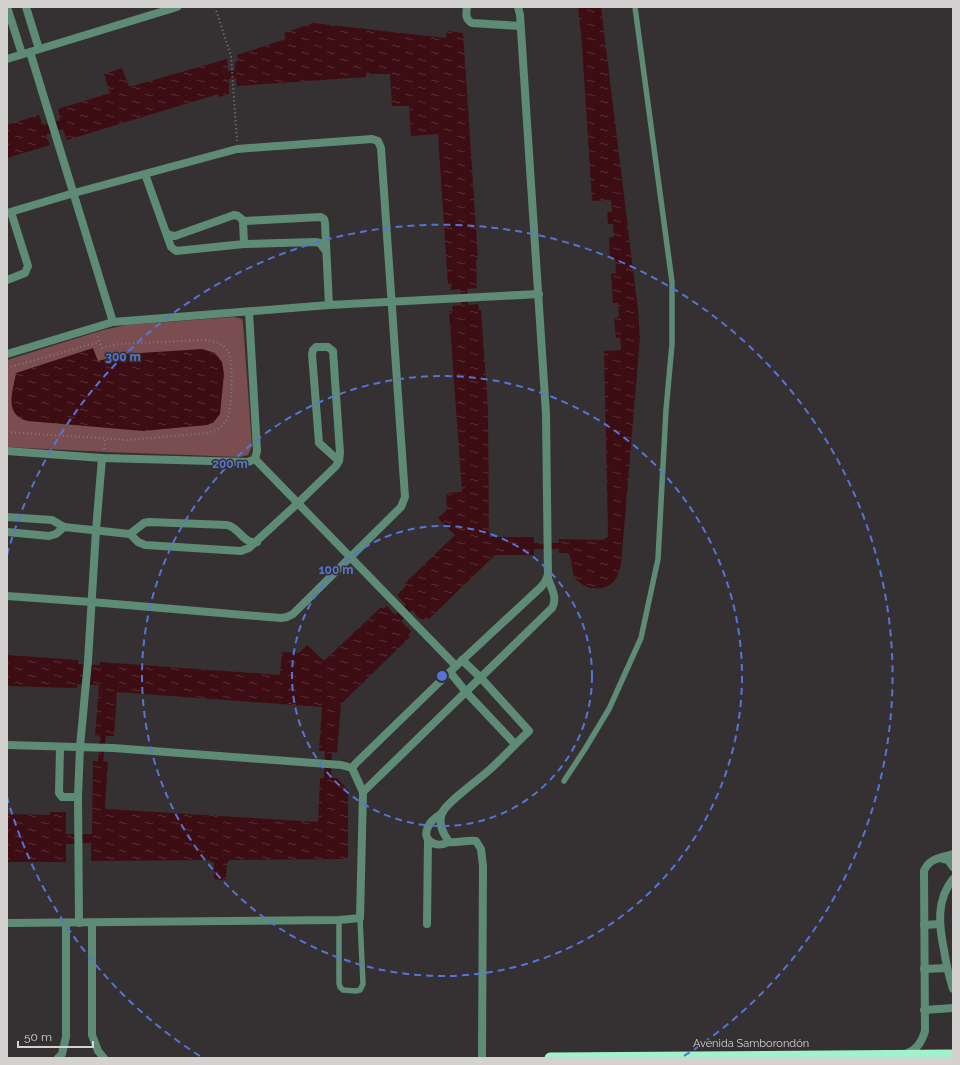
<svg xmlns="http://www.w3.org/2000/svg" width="960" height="1065" viewBox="0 0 960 1065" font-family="Raleway,sans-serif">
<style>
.green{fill:#7a4e50}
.water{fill:url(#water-ripples);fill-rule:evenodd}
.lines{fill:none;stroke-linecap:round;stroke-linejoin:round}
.path{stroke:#807c7d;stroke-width:2;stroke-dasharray:1 3;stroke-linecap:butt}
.service{stroke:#5e8b75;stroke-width:5.5}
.minor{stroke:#5e8b75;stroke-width:8}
.trunk{stroke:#9ff2ca;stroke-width:11}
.ring{fill:none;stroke:#5475d6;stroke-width:2;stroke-dasharray:7 5}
.labels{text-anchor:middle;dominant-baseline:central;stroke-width:3;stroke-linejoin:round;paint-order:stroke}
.street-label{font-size:11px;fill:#d4d1d1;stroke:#353031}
.centre{fill:#5475d6;stroke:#353031;stroke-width:2}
.ring-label{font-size:12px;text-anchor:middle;font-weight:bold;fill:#5475d6;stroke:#353031;stroke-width:3;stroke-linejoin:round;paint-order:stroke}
</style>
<defs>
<pattern id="water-ripples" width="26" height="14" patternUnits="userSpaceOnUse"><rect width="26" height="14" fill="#3d0d14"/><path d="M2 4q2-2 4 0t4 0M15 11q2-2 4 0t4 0" fill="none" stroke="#582f35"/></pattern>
</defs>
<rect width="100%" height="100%" fill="#353031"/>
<path class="green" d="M234 317 242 319 243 323 252 446 248 455 239 457 108 452 7 447V360L103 330 126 325Z"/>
<g class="water">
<path d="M578 7H601L638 310 640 337 621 565C619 571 618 576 615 580 606 592 586 591 576 579 570 571 574 561 568 553H559V549H534V555H495L429 619 426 617 422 621 412 610 401 621 411 631 408 635 410 637 341 704 337 753 332 752 331 778H337L348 790V859L230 860 227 863 226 880 214 879V863L209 860 91 861V843L66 844V862H7V814L49 815 50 812H66V834H92L93 761H98L100 736 95 735 99 685 77 684V688L7 686V655L78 660V664L100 665V662L280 675 282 652 299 653 307 645 324 661 381 607 383 609 387 606 395 615 406 605 397 595 406 586 404 584 455 535 438 518 447 510 446 493 462 492 449 311H453L452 306 462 305 460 289 451 290V285H448L438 134 411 136 409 106H392L390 74H366V77L237 86 236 78 229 79V94L220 97 218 94 67 140 63 129 46 135 50 145 7 158V125L39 115 43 125 60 120 58 109 110 93 104 74 122 68 129 87 227 59 228 71H235V62L238 61 237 55 286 39 284 33 313 23 446 38 447 31 463 33 478 259 476 260 477 288 467 289 468 305 478 304 479 310H481L488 409 489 537H534V543H559V539L602 540 606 538 608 534 604 351 621 350 620 338H616L614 318 619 317 618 303H613L611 274 616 273 615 259H610L609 238 614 237 613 224H608L607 212H612L611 200 592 201 582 45ZM117 692 322 707 319 751H325L324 778H320L318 822 106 809 105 806 108 762 103 761 106 736H114Z"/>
<path d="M93 348 98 361 125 354 202 349 215 353 222 362 224 374 220 414 213 423 207 425 143 431 28 421C3 415 13 391 16 373Z"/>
</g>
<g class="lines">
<g class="path">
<path d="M215 7 231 56 237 141"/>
<path d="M7 368 99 342"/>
<path d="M7 432 128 440 207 433C215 431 223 427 227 419 232 409 234 360 228 351 222 343 213 340 203 340L118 344 102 348 97 335"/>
<path d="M104 449 105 439"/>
</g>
<g class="service">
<path d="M564 781 585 749 609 709 641 638 658 559 666 410 672 344V282L635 7"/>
<path d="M339 920V983L340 987 343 990 356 991 360 990 363 984 360 918"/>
</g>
<g class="minor">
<path d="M7 7 22 54"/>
<path d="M26 7 39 49"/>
<path d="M467 7C466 14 465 19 472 23L520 26"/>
<path d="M30 52 113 322"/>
<path d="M7 59 177 7"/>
<path d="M145 174 171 247 176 251 244 244 316 242 320 243 325 250"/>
<path d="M7 213 74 193 237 149 372 139 378 141 381 148 405 497 401 507 293 614 287 617 281 618 91 602 7 596"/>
<path d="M243 221 244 244"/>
<path d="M167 233 169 235 175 236 234 215 238 216 244 221 321 217 324 219 325 223 329 305"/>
<path d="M7 280 25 273 28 266 11 212"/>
<path d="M7 354 113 322 329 305 539 294"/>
<path d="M7 451 102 458 248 462 255 459 257 451 249 312"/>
<path d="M255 459 456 666"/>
<path d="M7 517 52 520 64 527 130 534 138 542 145 545 241 551 249 548 298 503 336 466 339 461 340 453 333 351 328 347H316L313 350 312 354 319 443 339 461"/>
<path d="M7 532 49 536 56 534 64 527"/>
<path d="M130 534 144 523 149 522 227 525C239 527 244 545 257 542"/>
<path d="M462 660 481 678 529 731C515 744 502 759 487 772 478 780 446 803 442 813 438 824 443 833 449 842 458 843 466 840 476 841L481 849 483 866 482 1058"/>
<path d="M450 672 466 692 515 744"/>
<path d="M7 745 113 748 341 765 352 768"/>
<path d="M60 747 59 793 62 797H78"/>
<path d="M352 768 356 763 456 666 541 587 545 582 548 575"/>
<path d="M363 792 552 608C558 597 551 589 548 578L546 414 520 15 518 7"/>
<path d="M443 812C439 816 431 820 429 825 420 840 435 849 449 842"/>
<path d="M940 858 948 860 953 867"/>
<path d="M953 879C936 900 939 926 944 950 946 964 949 976 953 989"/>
<path d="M7 923 339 920 360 918 363 792 352 768"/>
<path d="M79 923 78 797 80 747 88 661 96 530 102 458"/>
<path d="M92 923V1035L98 1051 104 1058"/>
<path d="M427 924 428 840"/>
<path d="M924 925 940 924"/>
<path d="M924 969 947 968"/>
<path d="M924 1010 953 1008"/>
<path d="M906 1054C917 1050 922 1042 925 1031L924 871C929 858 941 858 953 854"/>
<path d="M58 1058 62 1054 66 1037V924"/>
</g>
<path class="trunk" d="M550 1058 953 1055"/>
</g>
<g class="ring">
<circle cx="442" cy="676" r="150"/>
<circle cx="442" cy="676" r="300"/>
<path d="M200 1056A451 451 0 0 1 7 797M7 555A451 451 0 1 1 684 1056"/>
</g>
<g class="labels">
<g class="street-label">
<text x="751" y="1043">Avenida Samborondón</text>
</g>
</g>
<circle cx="442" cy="676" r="6" class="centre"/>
<g class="ring-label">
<text x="123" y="361">300 m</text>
<text x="230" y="468">200 m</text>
<text x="336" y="574">100 m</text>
</g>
<rect width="960" height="1065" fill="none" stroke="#d4d1d1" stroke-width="16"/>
<path d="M18 1041v6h75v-6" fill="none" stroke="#d4d1d1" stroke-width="2"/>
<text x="24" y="1041" font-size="12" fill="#d4d1d1" stroke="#353031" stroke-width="3" paint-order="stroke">50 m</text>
</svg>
